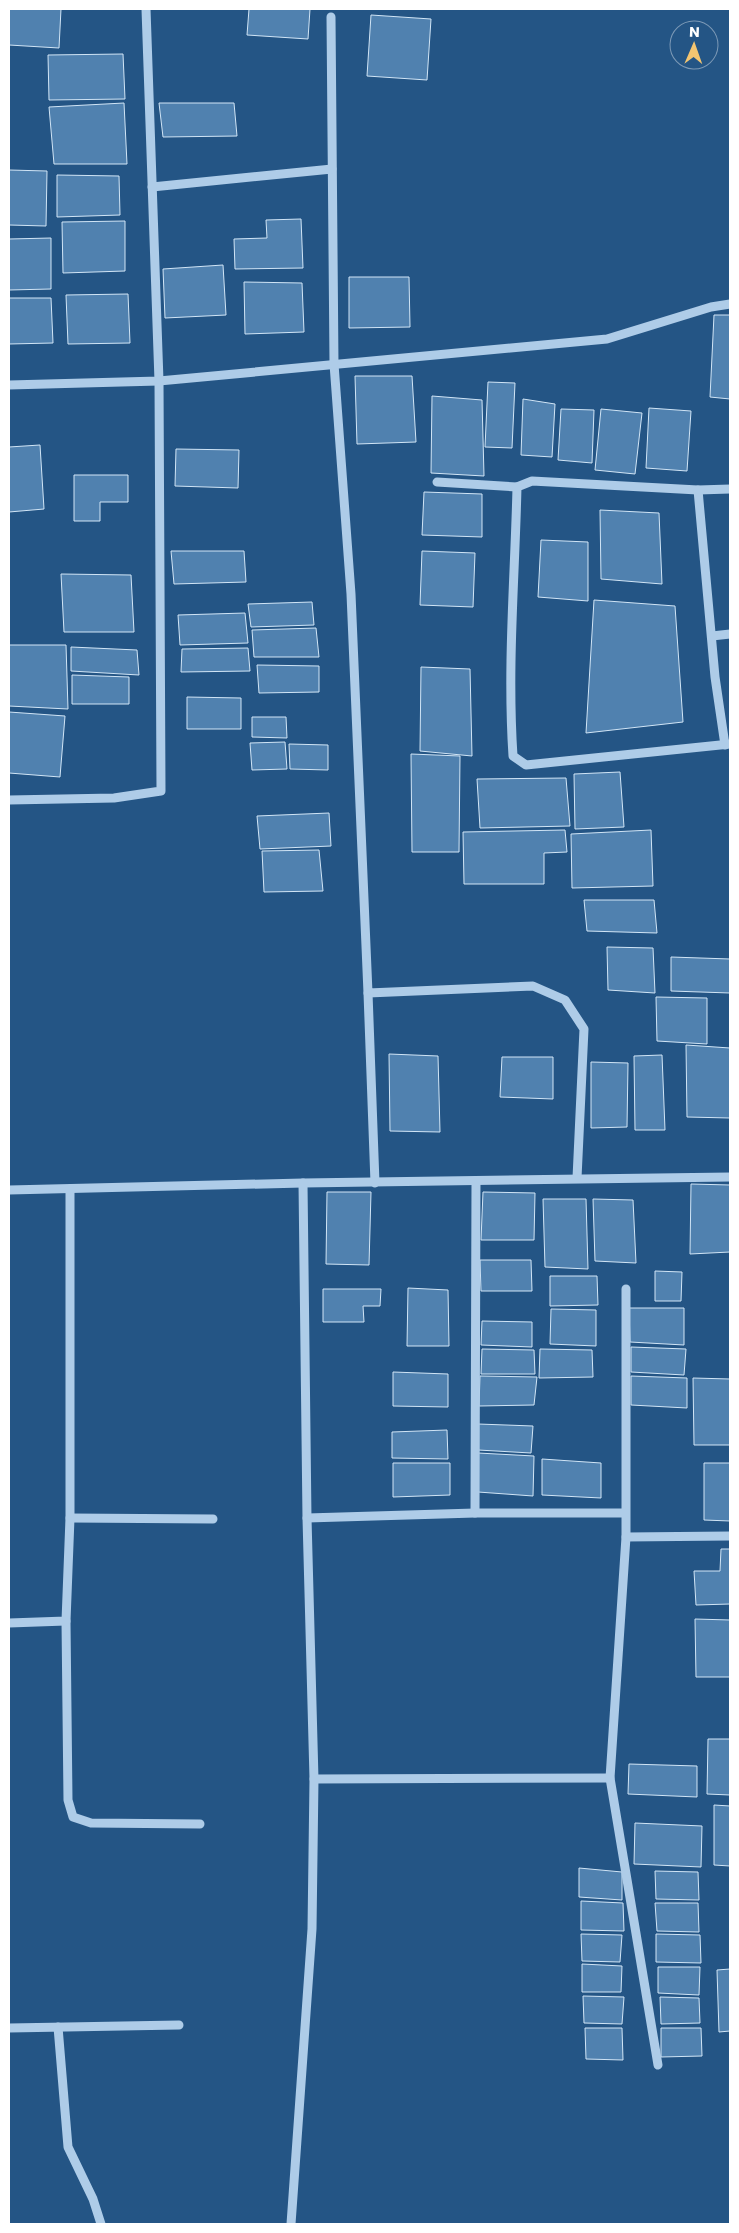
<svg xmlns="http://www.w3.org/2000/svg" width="739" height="2233" viewBox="0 0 739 2233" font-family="Poppins,sans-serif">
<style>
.building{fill:#5081af;stroke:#d1e5f6}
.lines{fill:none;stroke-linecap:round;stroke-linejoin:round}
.minor{stroke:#aecce8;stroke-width:9}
</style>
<rect width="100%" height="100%" fill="#245585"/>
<g class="building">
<path d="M9 9H61L59 48 9 45Z"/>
<path d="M249 9H310L308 39 247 35Z"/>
<path d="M371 15 431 19 427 80 367 76Z"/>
<path d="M123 54 125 99 49 100 48 55Z"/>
<path d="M124 103 127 164H54L49 107Z"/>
<path d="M159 103H234L237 136 163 137Z"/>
<path d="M9 170 47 171 46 226 9 225Z"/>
<path d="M57 175 119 176 120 215 57 217Z"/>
<path d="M301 219 303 268 235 269 234 239 267 238 266 220Z"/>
<path d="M125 221V271L63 273 62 222Z"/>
<path d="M51 238V289L9 290V239Z"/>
<path d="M223 265 226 315 165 318 163 269Z"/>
<path d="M349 277H409L410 327 349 328Z"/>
<path d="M244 282 302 283 304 332 245 334Z"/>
<path d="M128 294 130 343 68 344 66 295Z"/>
<path d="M9 298H51L53 343 9 344Z"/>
<path d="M714 315H730V399L710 397Z"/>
<path d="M355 376H412L416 442 357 444Z"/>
<path d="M488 382 515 383 512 448 485 447Z"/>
<path d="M432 396 482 400 484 476 431 473Z"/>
<path d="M523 399 555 404 552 457 521 455Z"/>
<path d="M649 408 691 411 687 471 646 468Z"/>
<path d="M561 409 594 410 592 463 558 460Z"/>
<path d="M601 409 642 413 635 474 595 470Z"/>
<path d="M40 445 44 509 9 512V447Z"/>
<path d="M176 449 239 450 238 488 175 486Z"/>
<path d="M74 475H128V502H100V521H74Z"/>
<path d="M424 492 482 494V537L422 535Z"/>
<path d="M600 510 659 513 662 584 601 579Z"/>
<path d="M541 540 588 542V601L538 597Z"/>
<path d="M171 551H244L246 582 174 584Z"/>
<path d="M422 551 475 553 473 607 420 605Z"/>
<path d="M61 574 131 575 134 632H64Z"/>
<path d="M594 600 675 606 683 722 586 733Z"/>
<path d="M312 602 314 625 251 627 248 604Z"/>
<path d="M245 613 248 643 180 645 178 615Z"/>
<path d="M316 628 319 657H254L252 630Z"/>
<path d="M9 645H66L68 709 9 706Z"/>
<path d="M71 647 137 650 139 675 71 671Z"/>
<path d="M248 648 250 671 181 672 182 649Z"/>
<path d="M257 665 319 666V692L259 693Z"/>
<path d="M421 667 470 669 472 756 420 751Z"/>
<path d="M72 675 129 677V704H72Z"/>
<path d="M187 697 241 698V729H187Z"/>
<path d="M9 712 65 716 60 777 9 773Z"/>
<path d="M252 717H286L287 738 252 737Z"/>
<path d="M285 742 287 769 252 770 250 743Z"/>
<path d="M289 744 328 745V770L290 769Z"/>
<path d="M411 754 460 756 459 852H412Z"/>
<path d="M620 772 624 827 575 829 574 774Z"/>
<path d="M566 778 570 826 480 828 477 779Z"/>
<path d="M329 813 331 846 260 849 257 816Z"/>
<path d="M565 830 567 852 544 853V884H464L463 832Z"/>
<path d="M651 830 653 886 572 888 571 834Z"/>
<path d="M319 850 323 891 264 892 262 851Z"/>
<path d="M584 900H654L657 933 587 931Z"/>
<path d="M607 947 653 948 655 993 608 990Z"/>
<path d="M671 957 730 959V993L671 991Z"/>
<path d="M656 997 707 998V1044L657 1041Z"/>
<path d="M686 1045 730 1048V1118L687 1117Z"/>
<path d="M389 1054 438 1056 440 1132 390 1131Z"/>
<path d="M662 1055 665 1130H635L634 1056Z"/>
<path d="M502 1057H553V1099L500 1097Z"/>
<path d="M591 1062 628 1063 627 1127 591 1128Z"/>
<path d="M691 1184 730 1185V1252L690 1254Z"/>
<path d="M327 1192H371L369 1265 326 1264Z"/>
<path d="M483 1192 535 1193 534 1240H481Z"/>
<path d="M543 1199H586L588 1269 545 1267Z"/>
<path d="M593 1199 633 1200 636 1263 595 1261Z"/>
<path d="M480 1260H531L532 1291H481Z"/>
<path d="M655 1271 682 1272 681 1301H655Z"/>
<path d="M550 1276H597L598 1305 550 1306Z"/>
<path d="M408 1288 448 1290 449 1346H407Z"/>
<path d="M323 1289H381L380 1306H363L364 1322H323Z"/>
<path d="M629 1308H684V1345L630 1342Z"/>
<path d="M551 1309 596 1310V1346L550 1344Z"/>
<path d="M482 1321 532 1322V1347L481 1345Z"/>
<path d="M631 1347 686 1349 684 1375 631 1372Z"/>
<path d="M482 1349 534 1350 535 1374H481Z"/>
<path d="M540 1349 592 1350 593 1377 539 1378Z"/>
<path d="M393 1372 448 1374V1407L393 1406Z"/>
<path d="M480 1376 537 1377 534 1405 479 1406Z"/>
<path d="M631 1376 687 1378V1408L631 1405Z"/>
<path d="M693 1378 730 1379V1445H694Z"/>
<path d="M478 1424 533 1426 531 1453 478 1450Z"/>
<path d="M447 1430 448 1459 392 1458V1432Z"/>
<path d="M478 1453 534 1456 533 1496 478 1492Z"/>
<path d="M542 1459 601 1463V1498L542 1495Z"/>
<path d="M393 1463H450V1495L393 1497Z"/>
<path d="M704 1463H730V1521L704 1520Z"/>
<path d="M721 1549H730V1604L696 1605 694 1571H720Z"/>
<path d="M695 1619 730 1620V1677H696Z"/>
<path d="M708 1739H730V1795L707 1794Z"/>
<path d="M629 1764 697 1766V1797L628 1794Z"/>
<path d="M714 1805 730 1806V1866L714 1865Z"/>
<path d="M635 1823 702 1826 701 1867 634 1864Z"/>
<path d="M579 1868 622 1872V1900L579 1897Z"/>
<path d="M655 1871 698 1872 699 1900 656 1899Z"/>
<path d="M581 1901 623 1903 624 1931 581 1930Z"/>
<path d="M655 1903H698L699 1932 657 1931Z"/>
<path d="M581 1934 622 1935 620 1962 582 1961Z"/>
<path d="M656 1934 700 1935 701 1963 656 1962Z"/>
<path d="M582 1964 622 1966 621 1992H582Z"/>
<path d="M658 1967H700L699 1995 658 1993Z"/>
<path d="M730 1969V2031L719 2032 717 1970Z"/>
<path d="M583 1996 624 1997 622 2024 584 2023Z"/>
<path d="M660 1997 699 1998 700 2023 661 2024Z"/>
<path d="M585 2028H622L623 2060 586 2059Z"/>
<path d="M661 2028H701L702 2056 661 2057Z"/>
</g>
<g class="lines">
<g class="minor">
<path d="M331 17 334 364 351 594 368 993 533 986 565 1000 584 1029 577 1178"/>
<path d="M152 187 332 169"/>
<path d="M9 385 159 381 607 339 711 307 730 304"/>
<path d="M437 482 517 487"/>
<path d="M730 489 698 490 532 481 517 487C515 576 507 666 513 756L526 765 730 744"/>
<path d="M698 490 715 677 725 745"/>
<path d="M712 636 730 634"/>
<path d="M9 800 114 798 161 791 159 381 146 9"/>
<path d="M368 993 375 1183"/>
<path d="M9 1190 303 1183 730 1177"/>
<path d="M626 1289V1537L610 1778 658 2065"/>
<path d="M475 1513 476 1181"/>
<path d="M70 1518 213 1519"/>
<path d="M307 1518 475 1513H625"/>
<path d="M626 1537 730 1536"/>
<path d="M66 1621 68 1800 73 1817 91 1823 200 1824"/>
<path d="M9 1623 66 1621 70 1518V1189"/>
<path d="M314 1779 610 1778"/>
<path d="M58 2027 68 2147 93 2199 101 2224"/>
<path d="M9 2028 179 2025"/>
<path d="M291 2224 312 1929 314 1779 307 1518 303 1183"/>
</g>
</g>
<rect width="739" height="2233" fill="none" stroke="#ffffff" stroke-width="20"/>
<g transform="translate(694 45) rotate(2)"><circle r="24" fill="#245585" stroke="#7c99b6"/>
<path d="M0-4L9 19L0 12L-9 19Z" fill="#f3c571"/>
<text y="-8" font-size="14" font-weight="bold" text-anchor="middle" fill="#ffffff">N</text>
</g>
</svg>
